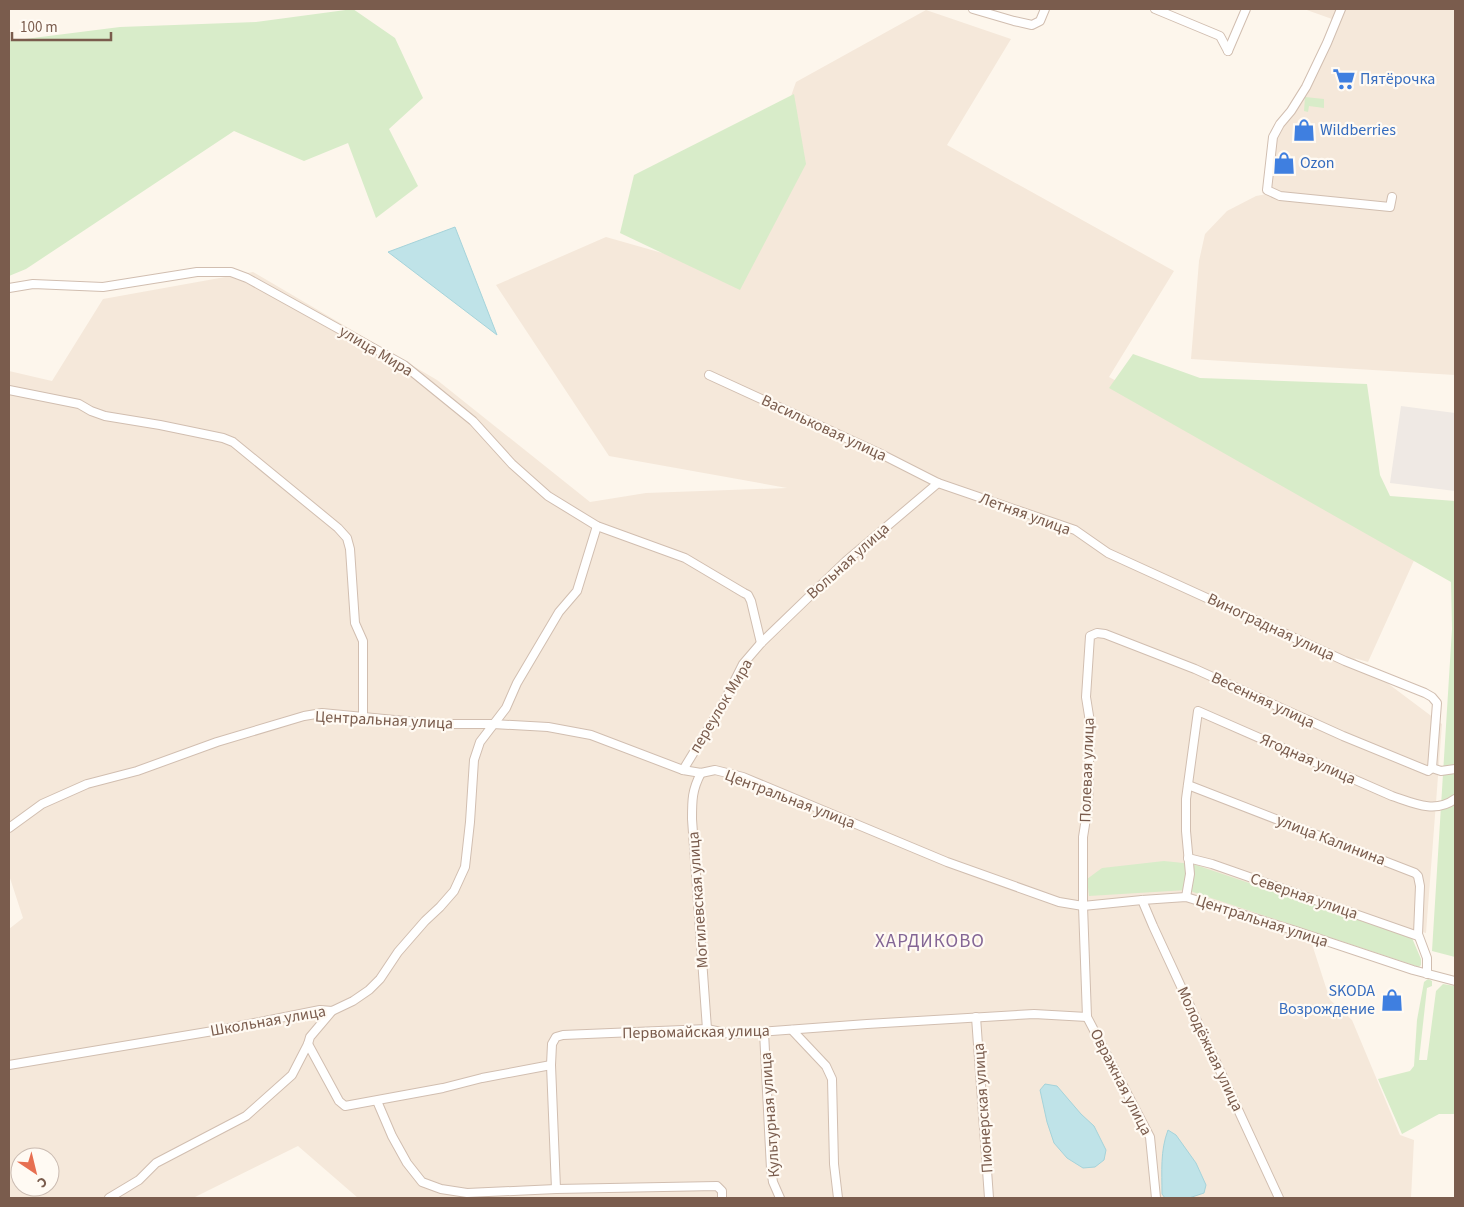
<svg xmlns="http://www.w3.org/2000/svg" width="1464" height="1207" viewBox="0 0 1464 1207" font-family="'Source Sans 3',sans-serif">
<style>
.residential{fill:#f5e8da;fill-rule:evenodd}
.industrial{fill:#efe9e4}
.green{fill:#d8ecc9}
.water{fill:#bfe3e8;stroke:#a5d3da}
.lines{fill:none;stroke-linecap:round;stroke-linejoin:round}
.minor-casing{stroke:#d1beb0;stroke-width:10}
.minor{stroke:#fff;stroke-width:8}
.labels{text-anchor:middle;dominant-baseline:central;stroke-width:4.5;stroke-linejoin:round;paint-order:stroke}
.shop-label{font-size:16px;fill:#366cbe;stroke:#fffaf3;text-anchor:start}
.street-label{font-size:16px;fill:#7a5c4d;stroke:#fffaf3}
.quarter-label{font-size:19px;letter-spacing:1px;fill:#846695;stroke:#fffaf3}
</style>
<rect width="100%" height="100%" fill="#fdf6ec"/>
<g class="residential">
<path d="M1304 9H1336L1332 19Z"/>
<path d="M1344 9H1455V375L1191 359 1199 261 1205 234 1227 211 1256 196 1267 194 1279 129 1308 91Z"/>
<path d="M926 10 1011 39 947 145 1174 271 1109 377 1421 545 1368 662 1354 658 1442 724 1426 933 1320 907 1312 944 1330 1000 1352 1020 1400 1135 1414 1140 1411 1198H358L298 1146 193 1198H9V929L23 918 9 875V371L52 381 103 299 253 272 437 380 590 502 646 493 787 488 609 456 496 285 606 237 729 272 796 82ZM20 1157H50V1187H20Z"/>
</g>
<path class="industrial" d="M1401 406 1455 413V491L1390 483Z"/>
<g class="green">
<path d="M353 9 395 38 423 98 389 129 418 186 376 218 348 143 304 161 234 131 26 269 9 276V41L120 27 256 22Z"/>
<path d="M794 94 806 164 740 290 620 233 634 175Z"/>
<path d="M1305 97 1324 99V108L1309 106 1308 112 1304 111Z"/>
<path d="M1133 354 1200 378 1367 384 1380 475 1390 496 1455 501V957L1432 951 1452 629 1451 582 1109 388Z"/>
<path d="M1164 861 1193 864 1412 938 1421 959V965L1419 967 1187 890 1089 896 1087 879 1102 868Z"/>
<path d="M1428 979 1432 981V986L1427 988 1419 1060H1427L1436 991 1443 984 1455 986V1114H1439L1402 1134 1378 1079 1410 1071 1414 1066 1417 1020 1424 982Z"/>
</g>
<g class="water">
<path d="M455 227 497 335 388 252Z"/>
<path d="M1045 1084 1057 1086 1081 1114 1094 1126 1106 1150 1104 1160 1095 1167 1083 1168 1067 1158 1054 1143 1047 1122 1040 1090Z"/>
<path d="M1168 1130 1176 1135 1196 1163 1206 1185 1204 1193 1189 1198H1165L1162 1194C1162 1172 1160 1151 1168 1130Z"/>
</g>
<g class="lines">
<defs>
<g id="minor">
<path d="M973 9 1014 21 1032 25 1040 21 1045 9"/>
<path d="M1155 9 1220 36 1228 51"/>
<path d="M1341 9 1327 43 1306 87 1291 111 1280 124 1273 137 1267 190 1280 196 1390 207 1392 197"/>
<path d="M1228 51 1246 9"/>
<path d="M9 288 33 284 103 287 197 272H231L247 278 404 365 473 421 512 464 548 496 597 526 685 558 744 593 748 595 751 601 761 643"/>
<path d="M709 375 879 453 938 483 1075 530 1108 553 1345 661 1425 693 1432 697 1437 703 1432 768"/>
<path d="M9 390 79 404 91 411 105 416 160 425 223 438 233 442 338 528 347 538 350 549 355 623 363 641V718"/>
<path d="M1432 768 1441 771 1455 769"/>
<path d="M683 770 722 706 743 664 761 643 846 561 938 483"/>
<path d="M701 773C692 790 692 800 692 819L707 1029"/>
<path d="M1188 785 1415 873 1418 876 1420 886 1418 934 1427 958V974"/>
<path d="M9 828 42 804 87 784 137 771 217 742 304 716 322 713 436 724H493L548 727 591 735 683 770 701 773 715 770 743 777 947 862 1059 902 1083 906 1142 900 1186 897 1296 931 1413 970 1455 981"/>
<path d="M1188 858 1212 864 1418 936"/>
<path d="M1186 897 1190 874 1186 831V799L1198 711 1392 796C1413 803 1435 814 1455 799"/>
<path d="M1142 900 1153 926 1279 1198"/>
<path d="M976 1017 989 1198"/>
<path d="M792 1030 826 1066 832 1079 834 1164 838 1198"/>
<path d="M764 1032 771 1169 773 1182 780 1198"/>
<path d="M308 1044 339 1101 345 1106 443 1088 482 1078 551 1065"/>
<path d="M9 1065 219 1030 320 1010 332 1011 353 1001 369 990 380 979 398 952 425 921 440 907 454 891 465 867 470 822 474 760 480 742 506 708 517 683 559 612 577 591 597 526"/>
<path d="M377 1101 392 1136 407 1163 422 1182 441 1189 467 1193 556 1189 717 1186 722 1191V1198"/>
<path d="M556 1189 551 1065 552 1044 556 1037 563 1035 707 1029 730 1034 867 1024 1034 1014 1087 1017"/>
<path d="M109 1198 139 1180 156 1163 246 1116 292 1075 308 1044 310 1037 332 1011"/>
<path d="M1156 1198 1150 1137 1087 1017 1083 906V837L1088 806 1090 722 1086 697 1090 636 1097 633 1105 634 1195 669 1343 736 1426 770 1428 771 1432 768"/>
</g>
</defs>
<use href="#minor" class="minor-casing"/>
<use href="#minor" class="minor"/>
</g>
<defs>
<symbol id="supermarket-bare" viewBox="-9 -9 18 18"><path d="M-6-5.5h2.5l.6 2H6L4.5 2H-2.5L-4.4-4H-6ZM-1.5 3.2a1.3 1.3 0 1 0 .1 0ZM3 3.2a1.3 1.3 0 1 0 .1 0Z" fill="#3f7fe0" stroke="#fffaf3" stroke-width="2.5" paint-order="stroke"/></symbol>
<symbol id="shop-bare" viewBox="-9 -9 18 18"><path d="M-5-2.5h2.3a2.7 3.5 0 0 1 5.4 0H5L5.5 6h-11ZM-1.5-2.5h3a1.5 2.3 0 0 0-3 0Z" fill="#3f7fe0" stroke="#fffaf3" stroke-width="2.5" paint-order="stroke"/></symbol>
</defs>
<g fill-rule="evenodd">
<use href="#supermarket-bare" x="1328" y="63" width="32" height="32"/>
<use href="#shop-bare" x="1288" y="114" width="32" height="32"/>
<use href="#shop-bare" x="1268" y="147" width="32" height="32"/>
<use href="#shop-bare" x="1376" y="984" width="32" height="32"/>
</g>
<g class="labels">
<g class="shop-label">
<text x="1360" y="79">Пятёрочка</text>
<text x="1320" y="130">Wildberries</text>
<text x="1300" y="163">Ozon</text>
<text x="1375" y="991" text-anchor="end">SKODA<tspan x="1375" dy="18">Возрождение</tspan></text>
</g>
<g class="street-label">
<text transform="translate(376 351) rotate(31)">улица Мира</text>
<text transform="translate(824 428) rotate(25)">Васильковая улица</text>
<text transform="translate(1025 514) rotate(20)">Летняя улица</text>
<text transform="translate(848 561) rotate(-42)">Вольная улица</text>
<text transform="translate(1271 627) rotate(25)">Виноградная улица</text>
<text transform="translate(1263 700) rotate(25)">Весенняя улица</text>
<text transform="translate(721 706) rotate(-59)">переулок Мира</text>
<text transform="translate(384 720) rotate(3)">Центральная улица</text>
<text transform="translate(1308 759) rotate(24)">Ягодная улица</text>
<text transform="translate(1087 770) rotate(-88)">Полевая улица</text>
<text transform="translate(790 799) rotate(21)">Центральная улица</text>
<text transform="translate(1331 840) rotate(21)">улица Калинина</text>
<text transform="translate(1304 896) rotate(19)">Северная улица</text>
<text transform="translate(698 900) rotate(-94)">Могилевская улица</text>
<text transform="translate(1262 921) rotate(18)">Центральная улица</text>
<text transform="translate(268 1021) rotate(-10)">Школьная улица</text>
<text transform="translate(696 1032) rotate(-1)">Первомайская улица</text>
<text transform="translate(1210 1049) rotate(65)">Молодёжная улица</text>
<text transform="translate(1121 1082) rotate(63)">Овражная улица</text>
<text transform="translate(983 1108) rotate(-94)">Пионерская улица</text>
<text transform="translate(770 1115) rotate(-94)">Культурная улица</text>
</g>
<g class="quarter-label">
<text x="930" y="941">ХАРДИКОВО</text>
</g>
</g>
<rect width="1464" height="1207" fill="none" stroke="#7a5c4d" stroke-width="20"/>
<g transform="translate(35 1172) rotate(145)"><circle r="24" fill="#fffaf3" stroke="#cabbb1"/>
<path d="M0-4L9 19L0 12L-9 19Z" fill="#e76f51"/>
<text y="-8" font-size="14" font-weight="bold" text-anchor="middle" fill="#7a5c4d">С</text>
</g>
<path d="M12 32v8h99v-8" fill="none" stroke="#7a5c4d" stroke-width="2.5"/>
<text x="20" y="32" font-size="15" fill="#7a5c4d" stroke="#fffaf3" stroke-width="4" paint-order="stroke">100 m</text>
</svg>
